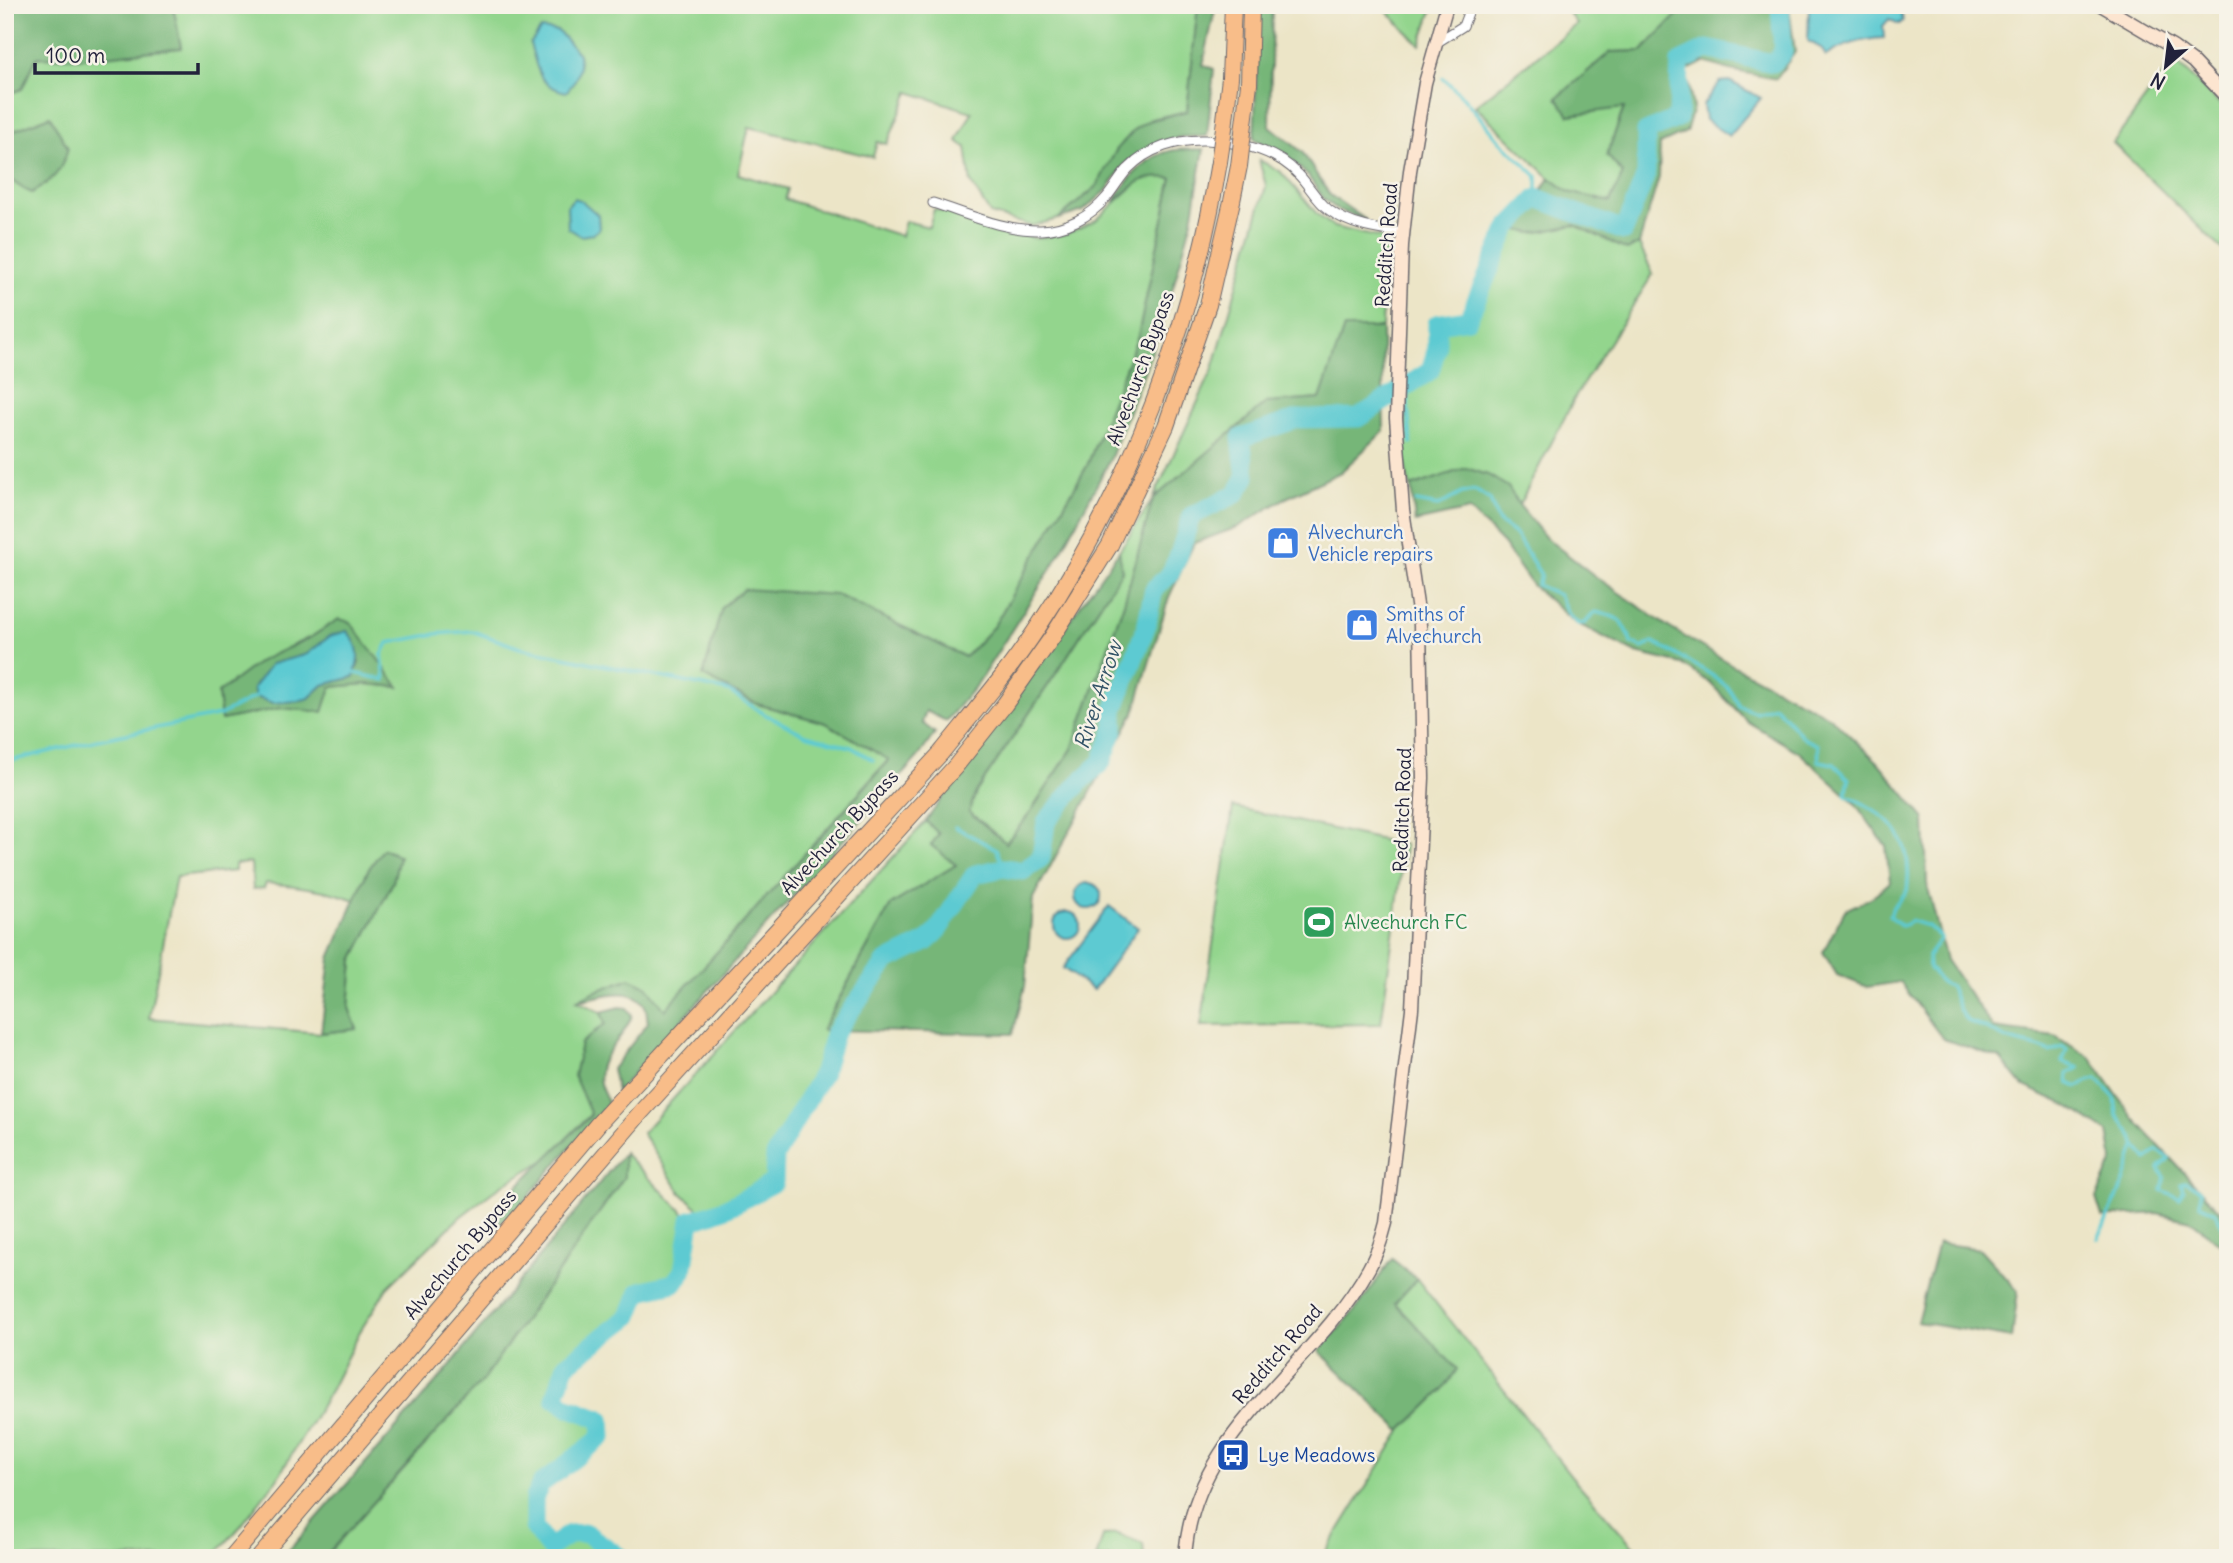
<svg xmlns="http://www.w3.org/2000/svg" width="2233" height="1563" viewBox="0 0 2233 1563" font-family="Delius,sans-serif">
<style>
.green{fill:#93d58d;stroke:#5a7c64;stroke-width:2;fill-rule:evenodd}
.forest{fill:#76b678;stroke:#4c6c5a;stroke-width:2;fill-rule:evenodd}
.water{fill:#5dcad2;stroke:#407686;stroke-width:2}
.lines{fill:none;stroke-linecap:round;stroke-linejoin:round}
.stream{stroke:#5dcad2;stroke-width:3.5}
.river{stroke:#5dcad2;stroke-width:19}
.street-casing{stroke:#69666c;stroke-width:11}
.secondary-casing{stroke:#69666c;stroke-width:15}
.highway-casing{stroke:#69666c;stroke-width:18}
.street{stroke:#fff;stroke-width:9}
.secondary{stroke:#fce5d0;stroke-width:12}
.highway{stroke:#f8bd89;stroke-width:16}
.highway-bridge-casing{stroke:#69666c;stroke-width:18;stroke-linecap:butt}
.highway-bridge{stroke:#f8bd89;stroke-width:16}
.labels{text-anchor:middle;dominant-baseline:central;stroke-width:5;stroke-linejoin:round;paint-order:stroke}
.street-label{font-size:19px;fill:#22223b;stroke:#f7f3e8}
.shop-label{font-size:19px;fill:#366cbe;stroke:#f7f3e8;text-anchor:start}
.leisure-label{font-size:19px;fill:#27864d;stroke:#f7f3e8;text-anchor:start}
.transit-label{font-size:19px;fill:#164399;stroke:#f7f3e8;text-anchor:start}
.water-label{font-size:21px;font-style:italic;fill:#345468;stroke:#f7f3e8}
</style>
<rect width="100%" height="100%" fill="#f7f3e8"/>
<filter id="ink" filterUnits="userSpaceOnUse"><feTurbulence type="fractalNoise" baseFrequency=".0143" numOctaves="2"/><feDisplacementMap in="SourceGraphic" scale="14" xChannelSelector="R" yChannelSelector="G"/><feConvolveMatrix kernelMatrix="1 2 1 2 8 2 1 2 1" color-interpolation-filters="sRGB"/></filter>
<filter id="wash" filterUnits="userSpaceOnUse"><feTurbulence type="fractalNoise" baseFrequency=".00686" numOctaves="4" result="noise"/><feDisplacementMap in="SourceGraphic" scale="28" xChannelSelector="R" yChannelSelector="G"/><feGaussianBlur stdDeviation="1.57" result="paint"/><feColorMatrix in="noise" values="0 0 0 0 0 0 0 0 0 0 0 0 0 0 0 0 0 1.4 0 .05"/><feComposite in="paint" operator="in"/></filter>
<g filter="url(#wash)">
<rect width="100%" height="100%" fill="#ece5c7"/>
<g class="green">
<path d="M173 5H1198L1187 111 1151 119 1135 129 1117 149 1096 187 1058 219 1031 226 990 214 971 183 966 147 957 141 972 112 909 92 887 144 877 142 873 157 749 127 738 174 788 189 785 199 901 236 905 221 929 227 934 209 1034 238 1066 234 1095 221 1138 182 1152 176 1172 178 1138 336 1087 466 994 626 965 657 837 595 757 704 826 723 889 759 665 1011 647 986 577 1001 601 1012 605 1024 594 1032 591 1114 545 1160 499 1187 460 1217 387 1288 359 1333 331 1389 277 1479 240 1527 212 1558H5V95L22 89 37 57 84 58 181 47ZM339 619 398 687 367 684 331 687 323 712 281 708 221 720 218 693 260 661 311 637ZM384 849 399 856 393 882 353 960 349 1008 357 1029 321 1033 149 1018 176 877 235 871V864L251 863 253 889 264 888 266 883C297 886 326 889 355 900L368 870Z"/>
<path d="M1381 5H1434L1420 45Z"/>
<path d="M1563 5H1687L1642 51 1610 52 1569 115 1624 107 1607 155 1623 174 1610 202 1569 192 1550 178 1475 106 1577 24Z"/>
<path d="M2174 60 2228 112V255L2113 143Z"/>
<path d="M1259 160 1280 171 1318 215 1334 227 1386 239 1382 328H1344L1320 399 1266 403 1153 499 1124 603 1072 749 1028 816 1006 843 969 812 976 792 1057 672 1122 571 1119 551 1153 499 1213 369 1266 186Z"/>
<path d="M1575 225 1627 250 1639 244 1653 274 1578 392 1519 505 1515 497 1466 468 1411 487C1399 461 1405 415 1409 386 1438 366 1437 360 1437 324L1468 319 1508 228 1533 233Z"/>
<path d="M1233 807 1405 845 1381 1024 1201 1026Z"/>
<path d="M926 821 939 834 931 845 957 864 891 905 822 1029 835 1032 823 1072 775 1156 774 1182 739 1203 707 1216 681 1193 642 1133Z"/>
<path d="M624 1153 691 1220 683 1271 674 1283 640 1291 630 1316 566 1366 555 1398 568 1407 601 1419 602 1437 541 1484 534 1498V1528L549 1548 570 1534 586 1533 621 1558H324L483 1380 624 1177Z"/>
<path d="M1417 1279 1573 1478 1644 1558H1322L1401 1431 1444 1389 1395 1303Z"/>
<path d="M1115 1533 1143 1544 1144 1558H1096L1103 1536Z"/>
</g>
<g class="forest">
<path d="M5 5H173L181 48 84 58 37 57 22 89 5 95Z"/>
<path d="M1198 5H1216L1203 65 1214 69 1207 136 1180 137 1158 144 1126 163 1106 191 1083 211 1058 219 1096 187 1117 149 1135 129 1148 121 1187 111Z"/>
<path d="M1259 5H1272L1270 126 1302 152 1330 195 1366 220 1338 210 1324 199 1308 176 1284 153 1254 139Z"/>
<path d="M1687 5H1791L1789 7 1795 52 1776 79 1730 70 1704 62 1686 71 1693 108 1686 132 1660 144 1659 177 1639 244 1627 250 1575 225 1533 233 1508 228 1537 198 1550 178 1569 192 1610 202 1623 174 1607 155 1624 108 1569 115 1557 98 1610 52 1642 51Z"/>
<path d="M50 116 68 148C61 173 54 179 32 193 0 179 5 168 5 134Z"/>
<path d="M1204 149 1192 220 1163 323 1110 460 1057 559 978 683 946 721 926 711 922 723 935 733 919 756 617 1092 612 1069 648 1023C647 1018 647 1011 645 1006 634 983 595 998 576 1001L591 993 630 978 647 986 665 1010 889 760 826 723 757 704 703 676 722 607 744 589 837 595 965 657 994 626 1087 466 1138 336 1172 178C1140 175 1137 183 1114 202 1126 181 1144 157 1170 151 1181 148 1193 150 1204 149Z"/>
<path d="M1344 328H1382L1384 431 1341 472 1284 499 1238 527 1194 543 1169 597 1134 713 1033 898 1025 986 1013 1034 822 1030 891 905 956 865 931 845 939 834 926 821 1119 551 1122 571 1057 672 976 792 969 812 1006 843 1028 816 1072 749 1124 603 1153 499 1266 403 1320 399Z"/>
<path d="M1466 468 1488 475 1508 487 1519 505 1546 538 1595 576 1670 628 1734 666 1830 717 1878 762 1925 819 1927 884 1946 960 1993 1028 2055 1036 2091 1058 2134 1119 2228 1220V1250L2191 1221 2157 1213 2102 1217 2096 1198 2113 1161 2108 1132 2068 1106 2022 1085 2000 1058 1943 1039 1900 982 1867 987 1837 975 1823 952 1845 910 1873 897 1890 882 1886 846 1854 802 1800 753 1748 722 1710 683 1682 664 1636 653 1574 622 1532 585 1503 544 1469 510 1415 522 1411 487Z"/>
<path d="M339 619 350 622 399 687 367 684 331 687 323 712 281 708 221 720 218 693 260 661 311 637ZM330 636 359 662 354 677 323 685 309 698 271 664 307 655Z"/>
<path d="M383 849 399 856 393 882 353 960 349 1008 357 1029 321 1033 330 958 368 870Z"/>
<path d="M620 1007 627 1008 632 1015C625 1040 594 1056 600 1083 601 1090 606 1097 608 1103L512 1216 500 1223 495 1215 500 1203 591 1115 574 1076 581 1043 605 1024 601 1012Z"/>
<path d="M624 1153V1177L483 1380 324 1558H282L440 1378Z"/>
<path d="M1938 1243 1980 1249 2018 1291 2012 1338 1917 1322Z"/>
<path d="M1392 1259 1417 1279 1395 1303 1457 1369 1444 1389 1401 1431 1319 1351 1358 1307Z"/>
</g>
<g class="water">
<path d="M1809 5H1900L1903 21 1899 24 1889 19 1883 26 1884 38C1862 39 1844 44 1826 56L1821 48 1808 41Z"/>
<path d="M541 29 558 31 579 54C580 70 578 80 566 92 536 85 539 70 530 44Z"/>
<path d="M1729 81 1761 98 1729 136 1705 120 1703 105 1720 82Z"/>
<path d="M574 198 582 201 598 215 599 229 593 234 581 236 568 228 567 206Z"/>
<path d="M347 631C361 647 360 657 354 677L323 685 309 698 298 701 273 703 255 697 253 688 271 664 307 654 330 636Z"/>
<circle cx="1088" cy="896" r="13"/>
<path d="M1109 906 1138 928 1093 990 1063 968Z"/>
<circle cx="1067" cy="925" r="13"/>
</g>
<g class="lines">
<g class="stream">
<path d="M1443 78 1463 97 1500 141 1537 176V198"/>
<path d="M1409 386 1408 408 1411 443"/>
<path d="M1416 502 1438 506 1462 493 1475 490 1490 500 1498 521 1515 534 1541 575 1537 585 1559 595 1569 615 1578 624 1585 623 1595 612C1617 616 1626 620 1631 643L1642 648 1653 642C1678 657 1706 668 1727 687 1732 692 1736 700 1739 706L1755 712 1775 706 1805 739 1818 745 1819 761 1834 764 1849 779 1846 795C1892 815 1914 839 1907 891L1893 907 1890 916 1902 926 1912 921 1928 926 1941 938 1928 956 1929 968 1941 982 1950 987 1960 1011 1967 1021C1984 1025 1996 1036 2013 1041 2026 1045 2038 1045 2050 1052L2062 1046 2067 1050 2062 1062 2079 1068 2067 1074 2069 1083 2078 1087 2088 1081 2097 1079 2115 1098 2117 1115 2132 1135 2136 1146 2147 1160 2157 1150 2169 1158 2159 1169 2165 1177 2162 1190 2180 1198 2184 1190 2181 1184 2186 1182 2196 1187 2201 1192 2200 1204 2215 1212 2228 1234"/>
<path d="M355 673 385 680 382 655 388 643 436 634 472 631 520 648 728 691 766 715 806 735 851 747 873 760"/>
<path d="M5 762 102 739 220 715 255 697"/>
<path d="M955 827 996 849 1004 868"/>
<path d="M2098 1239 2124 1182 2135 1147"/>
</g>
<path class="river" d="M621 1558 586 1533 570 1534 549 1548 534 1528V1498L541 1484 602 1437 601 1419 568 1407 555 1398 566 1365 630 1316 640 1291 674 1283 683 1271 691 1220C722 1213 748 1197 774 1182L775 1156 823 1072 835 1032 886 962 926 942 936 933 975 874 1004 868 1023 871 1041 858 1046 822 1079 783 1102 762 1114 730V710L1146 627 1154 589 1170 574 1179 555 1191 516 1236 494 1246 477 1241 438 1297 419 1358 418 1430 371 1437 348V324L1468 319 1508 228 1537 198 1624 231 1646 175V132L1678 118 1680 62 1707 49 1773 63 1783 53 1780 5"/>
</g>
</g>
<g filter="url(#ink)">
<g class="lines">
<defs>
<g id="street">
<path d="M1436 43 1463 26 1471 5"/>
<path d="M933 203C968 214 1004 231 1041 230 1066 229 1090 217 1106 198 1114 189 1120 177 1128 169 1148 148 1178 139 1206 140 1238 142 1275 149 1298 174 1309 185 1316 200 1329 210 1350 226 1378 230 1404 233"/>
</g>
<g id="secondary">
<path d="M2101 5 2174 48 2193 62 2228 99"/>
<path d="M1185 1558C1192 1431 1313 1370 1369 1268 1377 1254 1382 1239 1386 1223L1412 1009 1423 778 1420 625 1403 510 1396 418 1402 245 1410 171 1425 83 1447 5"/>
</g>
<g id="highway">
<path d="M1224 128 1230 78 1233 5"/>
<path d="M1243 132 1249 84 1251 5"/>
<path d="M231 1558 598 1124 941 753C974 712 1009 671 1038 627 1131 488 1192 326 1219 162"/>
<path d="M259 1558 642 1111 955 767 1005 704 1053 636 1110 545 1166 426 1208 305 1232 201 1239 166"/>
</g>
</defs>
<use href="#street" class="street-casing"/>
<use href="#secondary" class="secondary-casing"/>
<use href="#highway" class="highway-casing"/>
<use href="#street" class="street"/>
<use href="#secondary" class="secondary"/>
<use href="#highway" class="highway"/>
<defs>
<g id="highway-bridge">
<path d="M1219 162 1224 128"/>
<path d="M1239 166 1243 132"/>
</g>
</defs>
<use href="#highway-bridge" class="highway-bridge-casing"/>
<use href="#highway-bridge" class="highway-bridge"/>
</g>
</g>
<defs>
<symbol id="shop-square" viewBox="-11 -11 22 22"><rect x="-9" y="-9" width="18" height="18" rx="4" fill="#3f7fe0" stroke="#f7f3e8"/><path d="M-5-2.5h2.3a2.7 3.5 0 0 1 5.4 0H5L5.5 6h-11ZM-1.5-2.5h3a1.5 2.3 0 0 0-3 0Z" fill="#fff"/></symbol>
<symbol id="stadium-square" viewBox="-11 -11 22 22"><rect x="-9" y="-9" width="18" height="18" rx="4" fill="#2e9e5b" stroke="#f7f3e8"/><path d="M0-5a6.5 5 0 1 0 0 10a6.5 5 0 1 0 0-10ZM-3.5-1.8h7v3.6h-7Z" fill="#fff"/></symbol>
<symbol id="bus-square" viewBox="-11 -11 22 22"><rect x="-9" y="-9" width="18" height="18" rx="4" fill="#1a4fb4" stroke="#f7f3e8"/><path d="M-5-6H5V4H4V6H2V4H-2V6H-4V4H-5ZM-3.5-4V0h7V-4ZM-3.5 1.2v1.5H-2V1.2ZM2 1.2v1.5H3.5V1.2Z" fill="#fff"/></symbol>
</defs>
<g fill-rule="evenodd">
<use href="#shop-square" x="1264" y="524" width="38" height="38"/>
<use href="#shop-square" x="1343" y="606" width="38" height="38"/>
<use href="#stadium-square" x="1300" y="903" width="38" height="38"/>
<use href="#bus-square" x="1214" y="1436" width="38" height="38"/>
</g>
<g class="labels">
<g class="street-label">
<text transform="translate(1386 245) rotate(-86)">Redditch Road</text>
<text transform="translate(1140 368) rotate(-70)">Alvechurch Bypass</text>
<text transform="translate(1402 810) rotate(-88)">Redditch Road</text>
<text transform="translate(839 832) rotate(-47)">Alvechurch Bypass</text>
<text transform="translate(460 1254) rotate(-50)">Alvechurch Bypass</text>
<text transform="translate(1277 1354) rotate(-49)">Redditch Road</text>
</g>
<g class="shop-label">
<text x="1308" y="532">Alvechurch<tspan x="1308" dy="22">Vehicle repairs</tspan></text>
<text x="1386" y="614">Smiths of<tspan x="1386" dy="22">Alvechurch</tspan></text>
</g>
<g class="leisure-label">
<text x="1344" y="922">Alvechurch FC</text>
</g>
<g class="transit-label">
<text x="1258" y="1455">Lye Meadows</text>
</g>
<g class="water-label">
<text transform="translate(1098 695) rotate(-72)">River Arrow</text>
</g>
</g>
<rect width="2233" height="1563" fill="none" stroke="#f7f3e8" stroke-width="28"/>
<g transform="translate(2166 66) rotate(208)" stroke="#f7f3e8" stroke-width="5" paint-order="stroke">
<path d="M0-5L12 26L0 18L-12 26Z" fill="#22223b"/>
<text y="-10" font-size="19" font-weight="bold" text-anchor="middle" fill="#22223b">N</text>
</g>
<path d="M35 63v10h163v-10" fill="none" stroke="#22223b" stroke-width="3.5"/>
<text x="46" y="63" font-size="21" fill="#22223b" stroke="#f7f3e8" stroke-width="5" paint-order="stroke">100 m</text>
</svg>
